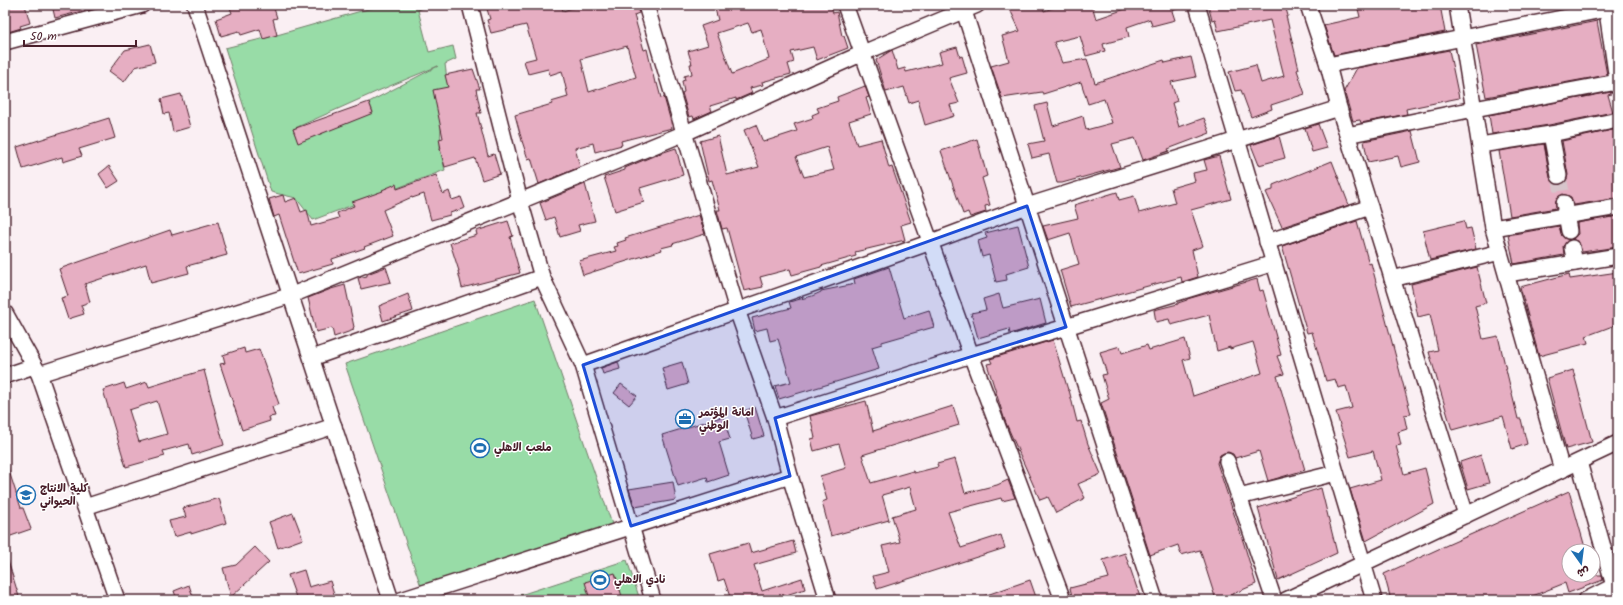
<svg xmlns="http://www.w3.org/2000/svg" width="1623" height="605" viewBox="0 0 1623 605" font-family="Kalam,'Playpen Sans Arabic',sans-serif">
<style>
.green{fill:#98dca7;stroke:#717e69;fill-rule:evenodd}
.building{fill:#e6aec2;stroke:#4a1f2b;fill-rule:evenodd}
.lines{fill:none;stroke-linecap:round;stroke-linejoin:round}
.minor-tunnel{stroke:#d7c5cb;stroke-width:15;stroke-dasharray:15 8;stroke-linecap:butt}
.minor-casing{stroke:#4a1f2b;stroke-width:18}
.minor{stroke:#fff;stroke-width:15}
.marked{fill:#1d4ed8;fill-opacity:0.2;stroke:#1d4ed8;stroke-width:3;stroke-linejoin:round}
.labels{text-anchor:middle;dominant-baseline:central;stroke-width:3;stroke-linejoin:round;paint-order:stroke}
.poi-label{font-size:11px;font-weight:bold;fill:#4a1f2b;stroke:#fff;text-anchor:start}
</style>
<rect width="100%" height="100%" fill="#faeff3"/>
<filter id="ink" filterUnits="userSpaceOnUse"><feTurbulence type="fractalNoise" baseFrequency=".025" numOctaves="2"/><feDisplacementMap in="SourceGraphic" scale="8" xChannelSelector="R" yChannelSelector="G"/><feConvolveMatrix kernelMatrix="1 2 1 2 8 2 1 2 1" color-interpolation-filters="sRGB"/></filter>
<g filter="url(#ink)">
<g class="green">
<path d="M382 5H432L418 10 429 52 453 46 456 59 445 64 448 87 441 127 440 149 445 170 313 220 296 198 271 192 225 48 277 35ZM438 66 369 102 373 112 298 142 293 129 378 91Z"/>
<path d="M535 299 615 533 425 598 345 364Z"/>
<path d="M627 560 640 600H505Z"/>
</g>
<g class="building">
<path d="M5 5H25L30 23 20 26 21 28 5 33Z"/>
<path d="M52 5H89L90 9 55 18Z"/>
<path d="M229 5H273L277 18 273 19 277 35 263 39 260 29 241 35 239 31 221 36 216 19 232 13Z"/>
<path d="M501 5H562L563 11 582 5H637L639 13 634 15 637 26 644 50 647 49 655 83H657L661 98 664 97 671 122 672 128 621 141 622 145 595 152 593 143 575 148 580 167 539 184 531 158 528 159 522 141 515 115 552 104 551 102 568 97 562 71 550 75 548 69 528 74 524 61 536 58 526 25 491 33 487 20 490 19 487 9ZM627 46 636 77 589 92 581 59Z"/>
<path d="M714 5H831L833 13 837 12 842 36H844L848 48 817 60 813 47 791 52 794 62 788 64 791 74 762 82 763 85 750 88 752 93 736 100V98L710 106 712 111 694 119 693 116 689 117 682 93 684 92 682 81 685 80 684 76 692 74 690 64H692L688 51 708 45 701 26 718 20ZM748 23 752 32 761 29 769 59 732 74 717 33Z"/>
<path d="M1008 5H1042L1044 11 1061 5H1092L1096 19 1137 5H1140L1141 9 1157 5H1181L1182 7 1172 11 1175 20 1152 26 1150 19 1127 27 1129 37 1103 44 1105 51 1086 56 1080 36 1054 42 1062 63 1087 59 1095 83 1164 60 1165 63 1191 57 1196 77 1171 82 1177 101 1172 103 1179 127 1204 118 1210 133 1168 149 1169 151 1143 160 1135 138 1112 144 1120 167 1062 183H1057L1049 154 1032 158 1028 144 1044 141 1035 106 1047 103 1053 126 1083 116 1086 130 1112 123 1104 99 1088 104 1081 82 1043 94 1042 92 1002 98 991 66 1009 61 1002 36 1020 31Z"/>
<path d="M1208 5H1285L1288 16H1286L1299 69 1297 70 1305 94 1271 105 1272 109 1251 117 1241 90 1235 91 1229 72 1256 65 1261 83 1284 76 1270 20 1218 31 1215 19 1212 20Z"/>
<path d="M1357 5H1440L1445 32 1334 55 1324 25 1360 17Z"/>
<path d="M1597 21 1607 75 1486 97 1476 45Z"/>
<path d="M150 44 155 62 135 67 124 82 109 71 125 50Z"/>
<path d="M957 47 960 57 962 56 967 73 949 78 959 103 950 105 954 116 925 125 918 100 909 103 904 87 886 92 876 60 892 50 898 70 905 68 906 72 942 63 939 52Z"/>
<path d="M1449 50 1459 98 1406 109 1407 114 1361 123 1360 120 1353 121 1344 91 1357 68Z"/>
<path d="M473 69 480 89H476L481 113H477L488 156 494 154 500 174 482 180 475 158 445 167 440 149H441L439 139 443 138 433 90 448 87 445 75Z"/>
<path d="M865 86 869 97 866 98 871 114 849 121 857 145 881 139 889 168 892 167 911 222 901 225 905 240 855 252 856 256 821 266V267L792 275 790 269 760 277 763 287 744 291 727 228 722 229 717 210H720L712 180 709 181 700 141 718 136 727 175 759 167 744 130 756 125 763 142 797 131 794 124 813 118 812 115 819 112 817 108 838 101 837 97ZM827 147 834 170 804 177 796 157Z"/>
<path d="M1611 92V94L1608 95 1613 112 1549 125 1492 134 1489 115Z"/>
<path d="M181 94 190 127 173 132 169 113 164 114 161 99Z"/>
<path d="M369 102 373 113 298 143 293 129Z"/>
<path d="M109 118 115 138 79 149 82 156 63 162 62 157 23 169 17 147Z"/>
<path d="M1318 124 1327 148 1312 152 1305 128Z"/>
<path d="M1617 129 1618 137V198L1574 205 1571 197 1563 194 1559 196 1556 200V208L1510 216 1499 151 1544 144 1550 178 1556 184 1561 185 1565 183 1568 175 1562 141Z"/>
<path d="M1412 131 1420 162 1401 167 1398 156 1368 162 1364 141Z"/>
<path d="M1279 136 1285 158 1259 165 1251 145Z"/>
<path d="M977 139 987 176 982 178 990 205 985 206 986 212 970 217 968 212 963 214 941 151Z"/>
<path d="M676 148 683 175 640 188 644 202 615 211 604 177 625 170V168L658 154Z"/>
<path d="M1219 156 1231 199 1191 210 1203 246 1192 250 1198 277 1182 282 1181 277 1071 307 1060 270 1079 264 1070 233 1048 240 1043 226 1078 218 1074 205 1117 192 1119 200 1134 196 1139 213 1175 203 1171 188 1195 181 1193 173 1207 170 1204 160Z"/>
<path d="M1332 161 1349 205 1282 227 1266 192 1273 190V185Z"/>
<path d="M109 166 119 181 108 188 99 174Z"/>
<path d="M436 175 443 194 449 191 452 200 461 197 465 208 450 213V215L431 220 424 194 412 198V197L383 210 393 236 364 247 365 248 332 259 333 264 298 274 279 215 274 217 269 199 283 195 285 202 296 198 301 212 307 210 311 226 339 218 337 213 354 206 352 202 383 191 382 190 396 184 397 189Z"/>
<path d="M585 184 595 221 578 225 580 231 560 237 554 217 546 220 540 203Z"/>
<path d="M699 215 705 234 672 244 673 245 661 248 662 250 583 275 579 261 616 251 614 247 618 246 617 243 626 240 625 238Z"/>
<path d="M1618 216V247L1582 252 1579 242 1572 239 1578 234 1577 223Z"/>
<path d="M508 221 513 236 510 237 520 273 462 288 458 271H459L450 243 477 235 476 231Z"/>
<path d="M1357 221 1369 264 1371 263 1411 414 1404 415 1407 429 1398 432 1401 445 1396 446 1404 474 1425 468 1434 504 1366 541 1350 489 1381 480 1373 451 1350 457 1336 412 1352 408 1346 386 1338 388 1335 379 1326 381 1312 332 1307 333 1282 246Z"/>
<path d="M1464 221 1466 229 1471 228 1476 249 1430 260 1423 231Z"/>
<path d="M218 222 227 255 187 266 189 273 151 283 146 264 85 284 90 302 81 305 84 314 68 319 61 298 68 296 59 269 170 230 172 235Z"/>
<path d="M1018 225 1029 267 1006 274 1007 280 996 282 989 255 982 257 978 241 987 238 985 233Z"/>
<path d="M1559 226 1562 236 1569 240 1563 246 1564 255 1514 264 1508 235Z"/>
<path d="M386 267 391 282 361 289 358 278 367 276V274Z"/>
<path d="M889 267 904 318 929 310 934 327 882 342V344L872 347 879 369 779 399 775 386 791 382 778 339 770 341 767 328 755 331 752 318 791 308 789 302 812 296 821 292V291L855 284 854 279Z"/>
<path d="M1477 267 1486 303 1475 306 1483 339 1498 336 1518 419H1521L1527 444 1512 449 1503 416 1452 430 1429 352 1438 350 1430 314 1418 317 1411 284Z"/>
<path d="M1618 272V324L1586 336 1588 343 1539 356 1520 287 1569 274 1570 279Z"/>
<path d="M1257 279 1260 291 1263 290 1281 355 1277 356 1284 374 1277 376 1305 470 1268 481 1259 451 1235 458 1233 454 1228 452 1224 453 1220 455 1217 463 1244 544 1256 584 1219 600H1216L1200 550 1181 555 1178 545 1150 555 1101 403 1109 399 1102 375 1107 374 1100 352 1120 346 1122 353 1147 345 1149 350 1185 339 1190 358 1183 360 1193 396 1262 373 1253 342 1230 349V347L1217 351 1209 315 1171 325 1169 319 1156 322 1154 310 1178 304V303L1187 300V299Z"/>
<path d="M345 285 354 327 353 328 354 330 334 337 332 328 316 332 308 298 331 289Z"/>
<path d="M408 294 413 311 383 321 379 306Z"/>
<path d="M999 294 1003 308 1040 299 1046 323 1010 334 1009 329 978 338 971 313 986 310 983 299Z"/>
<path d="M1053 340 1068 390H1069L1077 422 1081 421 1088 444 1101 474 1078 484 1085 498 1056 513 1048 497 1040 500 1005 421 987 364 992 363 990 359Z"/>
<path d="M244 348 245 353 259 349 279 404 272 407 275 416 269 417 270 421 242 430 220 364 225 363 223 355Z"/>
<path d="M618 362 620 369 603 374 601 368Z"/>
<path d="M682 362 688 384 668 390 662 368Z"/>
<path d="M204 370 224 445 192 455 189 444 163 451 165 456 126 467 103 390 124 383 126 389 147 382 149 387ZM157 401 167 434 139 442 129 410Z"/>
<path d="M1573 370 1592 442 1566 449 1547 378Z"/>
<path d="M621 384 637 396 629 405 614 393Z"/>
<path d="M866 401 873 431 953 406 959 425 862 455 871 483 913 471 914 473 938 467 937 464 955 459 965 493 997 485 1008 480 1015 498 1002 501 1001 498 948 512 961 548 1001 535 1005 548 877 589 873 576 889 572 882 546 900 542 892 516 916 509 910 487 882 495 889 520 831 536 822 502 827 500 820 476 846 468 839 444 814 451 811 439 815 438 810 416Z"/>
<path d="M755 407 764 436 753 439 744 411Z"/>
<path d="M721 417H723L730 439 719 442 729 475 708 482 707 477 678 486 662 435Z"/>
<path d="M1481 455 1489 483 1468 489 1460 462Z"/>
<path d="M7 465 21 508H23L31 529 5 538V466Z"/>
<path d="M673 482 676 500 635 507 629 489Z"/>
<path d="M1321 488 1337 553 1278 580 1258 508Z"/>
<path d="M1569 491 1586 551H1569V575H1602L1603 580 1568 593 1565 583 1530 597V600H1391L1384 574 1445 546Z"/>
<path d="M219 498 226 523 191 534V532L174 537 169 521 186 517 183 508Z"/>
<path d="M293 513 303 539 278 548 269 522Z"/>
<path d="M793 541 796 553 754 565 762 591 802 578 805 589 770 600H731L724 579 718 581 710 554 748 543 751 553Z"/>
<path d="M255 547 269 562 231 597 223 568 236 565Z"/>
<path d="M1125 553 1141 600H1073L1070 588 1109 578 1103 560Z"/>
<path d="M5 561H8L20 600H5Z"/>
<path d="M304 570 309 587 330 581 335 597 326 600H297L288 575Z"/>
<path d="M615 573 623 600H590L585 582Z"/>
<path d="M1030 580 1037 600H978V598Z"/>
<path d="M189 585 194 600H177L174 591Z"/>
</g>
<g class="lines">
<path class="minor-tunnel" d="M1559 176 1564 203"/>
<defs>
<g id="minor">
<path d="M195 5 391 600"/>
<path d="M470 5 520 201 542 277 583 365 653 600"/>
<path d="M646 5 737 310 775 418 790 476 828 600"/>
<path d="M845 5 971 355 1063 600"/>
<path d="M962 5 1155 600"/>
<path d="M1197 5 1374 600"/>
<path d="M1308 5 1328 65 1339 108 1466 515"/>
<path d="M1457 5 1493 228 1562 470"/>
<path d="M1606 5 1618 87"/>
<path d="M5 42 142 5"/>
<path d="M1328 65 1607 9"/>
<path d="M1551 134 1559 176"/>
<path d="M1347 135 1474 109 1617 82"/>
<path d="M1480 145 1551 134 1618 120"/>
<path d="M1564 203 1569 231"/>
<path d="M1493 228 1618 207"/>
<path d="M1267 242 1370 207"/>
<path d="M1572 248 1575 263"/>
<path d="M1507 274 1618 256"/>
<path d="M1392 279 1500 252"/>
<path d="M5 313 39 374 117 600"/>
<path d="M312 358 542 277"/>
<path d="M583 365 931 242 1027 206 1339 108"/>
<path d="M39 374 292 295 685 133 863 53 977 5"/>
<path d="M5 376 34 366"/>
<path d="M775 418 971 355 1066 327 1274 263"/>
<path d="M1227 461 1274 600"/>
<path d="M1579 462 1614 586"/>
<path d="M1239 497 1336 473"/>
<path d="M85 507 334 426"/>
<path d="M401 600 790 476"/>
<path d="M1286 600 1618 443"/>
<path d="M1586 600 1618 584"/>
</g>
</defs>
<use href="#minor" class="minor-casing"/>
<use href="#minor" class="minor"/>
</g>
</g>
<path class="marked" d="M1027 206 1066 327 775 418 790 476 631 526 583 365Z"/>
<defs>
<symbol id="office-ring" viewBox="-11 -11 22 22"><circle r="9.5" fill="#fff" stroke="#1f6fb2" stroke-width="1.5"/><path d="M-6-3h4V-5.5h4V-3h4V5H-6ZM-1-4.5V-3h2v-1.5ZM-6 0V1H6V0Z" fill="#1f6fb2"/></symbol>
<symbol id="stadium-ring" viewBox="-11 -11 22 22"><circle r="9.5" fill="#fff" stroke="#1f6fb2" stroke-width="1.5"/><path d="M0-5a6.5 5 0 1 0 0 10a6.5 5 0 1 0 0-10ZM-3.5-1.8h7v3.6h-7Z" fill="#1f6fb2"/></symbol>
<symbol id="university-ring" viewBox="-11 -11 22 22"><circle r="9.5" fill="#fff" stroke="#1f6fb2" stroke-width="1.5"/><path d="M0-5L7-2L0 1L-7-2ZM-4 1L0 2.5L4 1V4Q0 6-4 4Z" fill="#1f6fb2"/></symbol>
</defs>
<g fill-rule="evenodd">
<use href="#office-ring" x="674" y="408" width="22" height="22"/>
<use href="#stadium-ring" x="469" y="437" width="22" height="22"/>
<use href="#university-ring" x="15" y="484" width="22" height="22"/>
<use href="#stadium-ring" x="589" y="569" width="22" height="22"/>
</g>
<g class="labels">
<g class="poi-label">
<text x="699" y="413">امانة المؤتمر<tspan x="699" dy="13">الوطني</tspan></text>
<text x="494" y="448">ملعب الاهلي</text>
<text x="40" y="489">كلية الانتاج<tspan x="40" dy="13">الحيواني</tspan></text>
<text x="614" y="580">نادي الاهلي</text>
</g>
</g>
<rect width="1623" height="605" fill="none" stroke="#fff" stroke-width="20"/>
<rect x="10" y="10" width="1603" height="585" fill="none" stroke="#4a1f2b" stroke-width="1.5" filter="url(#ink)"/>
<g transform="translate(1581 563) rotate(166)"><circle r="19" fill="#ffffff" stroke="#b7a5aa"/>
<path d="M0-3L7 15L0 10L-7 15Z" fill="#1f6fb2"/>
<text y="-6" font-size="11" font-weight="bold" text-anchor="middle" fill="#4a1f2b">ش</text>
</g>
<path d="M24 40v6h112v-6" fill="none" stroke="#4a1f2b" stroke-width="2"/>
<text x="30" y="40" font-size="12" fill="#4a1f2b" stroke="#ffffff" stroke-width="3" paint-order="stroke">50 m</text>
</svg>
